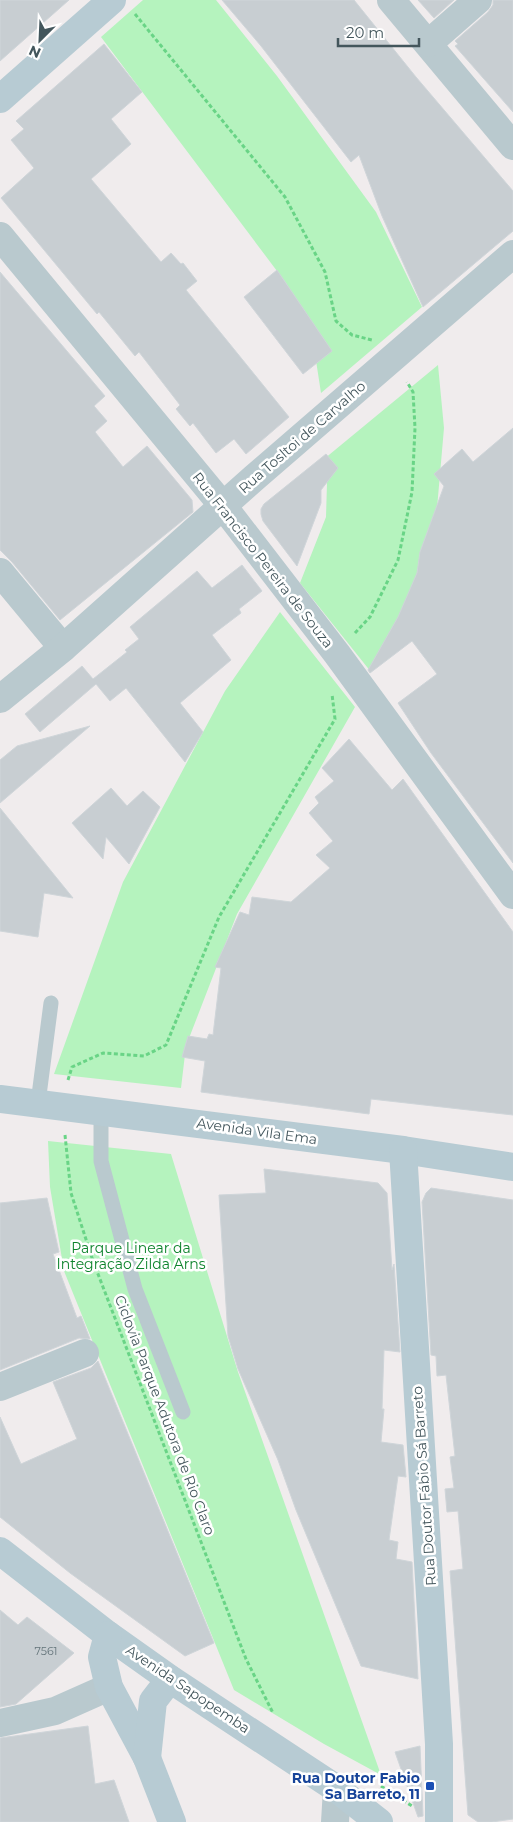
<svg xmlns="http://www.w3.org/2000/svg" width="513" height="1822" viewBox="0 0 513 1822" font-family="Montserrat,sans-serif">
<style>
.green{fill:#b5f3be}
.building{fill:#c8ced2;stroke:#cfd5d9}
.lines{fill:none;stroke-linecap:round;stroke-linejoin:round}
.path{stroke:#69d486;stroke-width:3;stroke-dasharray:4 2.5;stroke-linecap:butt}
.lane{stroke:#b9c9ce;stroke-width:15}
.street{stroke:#b9c9ce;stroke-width:28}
.secondary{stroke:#b7cbd3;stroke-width:28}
.transit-dot{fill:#1a4fb4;stroke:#fff;stroke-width:2}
.labels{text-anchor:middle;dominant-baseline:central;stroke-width:5;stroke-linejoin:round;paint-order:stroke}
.number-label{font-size:11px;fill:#64747a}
.street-label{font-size:14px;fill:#43565c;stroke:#fff}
.park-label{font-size:14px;fill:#0d832c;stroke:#fff}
.transit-label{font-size:14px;font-weight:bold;fill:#164399;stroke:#fff;text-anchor:end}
</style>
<rect width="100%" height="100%" fill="#f0eced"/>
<g class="green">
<path d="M143 0H216L277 76 376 212 422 307 321 393 313 341 286 283 101 37Z"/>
<path d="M438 365 444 428 436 520 411 597 371 672 300 583 326 517 327 483 318 464Z"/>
<path d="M280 612 355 707 237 914 186 1046 181 1088 54 1074 123 882 225 691Z"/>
<path d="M48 1141 171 1154 238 1372 381 1775 324 1744 234 1690 64 1271 50 1187Z"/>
</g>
<g class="building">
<path d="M0 0H69L0 61Z"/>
<path d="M222 0H354L416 77 513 191V231L423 307 382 216 359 155 351 162 261 46Z"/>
<path d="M418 0H454L434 18Z"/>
<path d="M493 0H513V112L455 46 458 44 455 41 488 12 493 5Z"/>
<path d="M104 44 142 92 111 119 131 144 91 179 161 262 171 253 181 264 183 263 197 281 186 290 289 417 246 454 234 439 216 453 193 423 190 426 176 409 180 405 139 352 135 356 99 312 97 314 1 198 34 168 11 140 24 129 16 121Z"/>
<path d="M277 270 332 351 303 374 244 297Z"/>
<path d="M0 272 105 396 94 406 107 421 95 432 123 467 147 446 192 500 193 512 60 620 12 562 0 550Z"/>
<path d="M513 428V863L431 753 398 703 437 674 412 641 370 673 368 670 398 617 417 573 420 552 444 486 434 474 462 449 473 462Z"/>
<path d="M326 454 338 468 321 490V503L297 566 263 521 261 514V509L264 504Z"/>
<path d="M242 565 262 591 239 609 241 613 212 635 231 660 180 703 203 732 185 762 126 688 110 701 96 684 40 732 25 714 82 666 93 679 127 652 125 650 139 639 130 627 197 571 212 588Z"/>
<path d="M90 726 0 803V760L17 746Z"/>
<path d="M349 739 392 790 403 779 513 932V1115L371 1099 369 1114 201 1092 205 1061 182 1057 188 1036 207 1039 209 1034 213 1035 221 968 215 967 240 912 249 915 252 897 291 902 330 868 316 855 333 841 309 813 319 803 315 797 334 781 322 768Z"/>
<path d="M111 788 127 806 143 791 160 807 129 864 106 837 103 859 72 823Z"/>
<path d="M0 808 73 898 44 893 38 937 0 931Z"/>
<path d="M264 1169 378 1183 387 1193 392 1270 394 1264 400 1352 384 1350 382 1409H384L381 1442 403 1445 406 1477 398 1476 389 1540 398 1542 396 1559 412 1562 418 1679 361 1666 296 1510 278 1460 238 1369 228 1336 219 1195 266 1193Z"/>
<path d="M431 1188 513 1200V1819L492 1822H478L468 1815 450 1571 463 1569 458 1511 447 1512 445 1489 454 1488 450 1457 455 1456 446 1375 437 1376 436 1356 431 1355 422 1202 426 1193Z"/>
<path d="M47 1198 59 1252 53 1254 77 1318 81 1316 90 1339 79 1338 0 1370V1203Z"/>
<path d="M98 1361 214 1643 185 1656 70 1573 0 1517V1417L21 1464 77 1439 53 1382 91 1368Z"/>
<path d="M0 1610 18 1625 27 1617 74 1653 16 1704 0 1707Z"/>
<path d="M88 1726 95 1784 114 1780 129 1822H0V1738Z"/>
<path d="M420 1746 423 1816 418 1817 395 1752Z"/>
</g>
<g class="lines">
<g class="path">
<path d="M135 14 285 197 325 272 336 321 352 335 372 340"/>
<path d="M355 633 370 617 398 560 412 492 415 428 413 392 407 382"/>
<path d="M68 1080 72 1067 103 1053 144 1056 166 1045 219 917 335 719 332 694"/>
<path d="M65 1135 71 1193 93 1261 246 1659 273 1713"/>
<path d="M381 1786 412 1806"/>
</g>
<g class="lane">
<path d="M38 1103 51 1003"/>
<path d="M101 1111V1161L135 1289 183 1412"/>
</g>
<g class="street">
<path d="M391 0 513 146"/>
<path d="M429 43 478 0"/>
<path d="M0 236 223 506 337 654 513 895"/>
<path d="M0 572 63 648"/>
<path d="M0 699 63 648 254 478 513 254"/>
<path d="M0 1387 85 1353"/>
<path d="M0 1723 55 1711 109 1687"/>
<path d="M335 1822 337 1789"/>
</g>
<g class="secondary">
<path d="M0 99 112 0"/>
<path d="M0 1099 403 1150 513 1167"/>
<path d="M403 1150 439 1744V1822"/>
<path d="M0 1551 108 1635 170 1679 337 1789 379 1822"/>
<path d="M108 1635 102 1657 109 1687 147 1758 172 1822"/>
<path d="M147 1758 153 1701 170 1679"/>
</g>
</g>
<rect class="transit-dot" x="425" y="1781" width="10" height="10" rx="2.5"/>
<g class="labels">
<g class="number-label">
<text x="46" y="1651">7561</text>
</g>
<g class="street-label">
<text transform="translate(302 437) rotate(-41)">Rua Tosltoi de Carvalho</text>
<text transform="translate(263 560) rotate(52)">Rua Francisco Pereira de Souza</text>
<text transform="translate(257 1131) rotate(8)">Avenida Vila Ema</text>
<text transform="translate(165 1415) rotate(69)">Ciclovia Parque Adutora de Rio Claro</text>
<text transform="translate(424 1486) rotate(-94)">Rua Doutor Fábio Sá Barreto</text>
<text transform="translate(188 1689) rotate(34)">Avenida Sapopemba</text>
</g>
<g class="park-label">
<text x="131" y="1248">Parque Linear da<tspan x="131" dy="16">Integração Zilda Arns</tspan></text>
</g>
<g class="transit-label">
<text x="420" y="1778">Rua Doutor Fabio<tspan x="420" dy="16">Sa Barreto, 11</tspan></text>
</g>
</g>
<g transform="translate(40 40) rotate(204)" stroke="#ffffff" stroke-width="4" paint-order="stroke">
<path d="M0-4L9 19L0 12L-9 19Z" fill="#43565c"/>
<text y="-8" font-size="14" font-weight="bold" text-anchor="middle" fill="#43565c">N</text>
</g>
<path d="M338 38v8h81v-8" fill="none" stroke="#43565c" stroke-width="2.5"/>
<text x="346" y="38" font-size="15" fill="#43565c" stroke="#ffffff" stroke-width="4" paint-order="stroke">20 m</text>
</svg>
